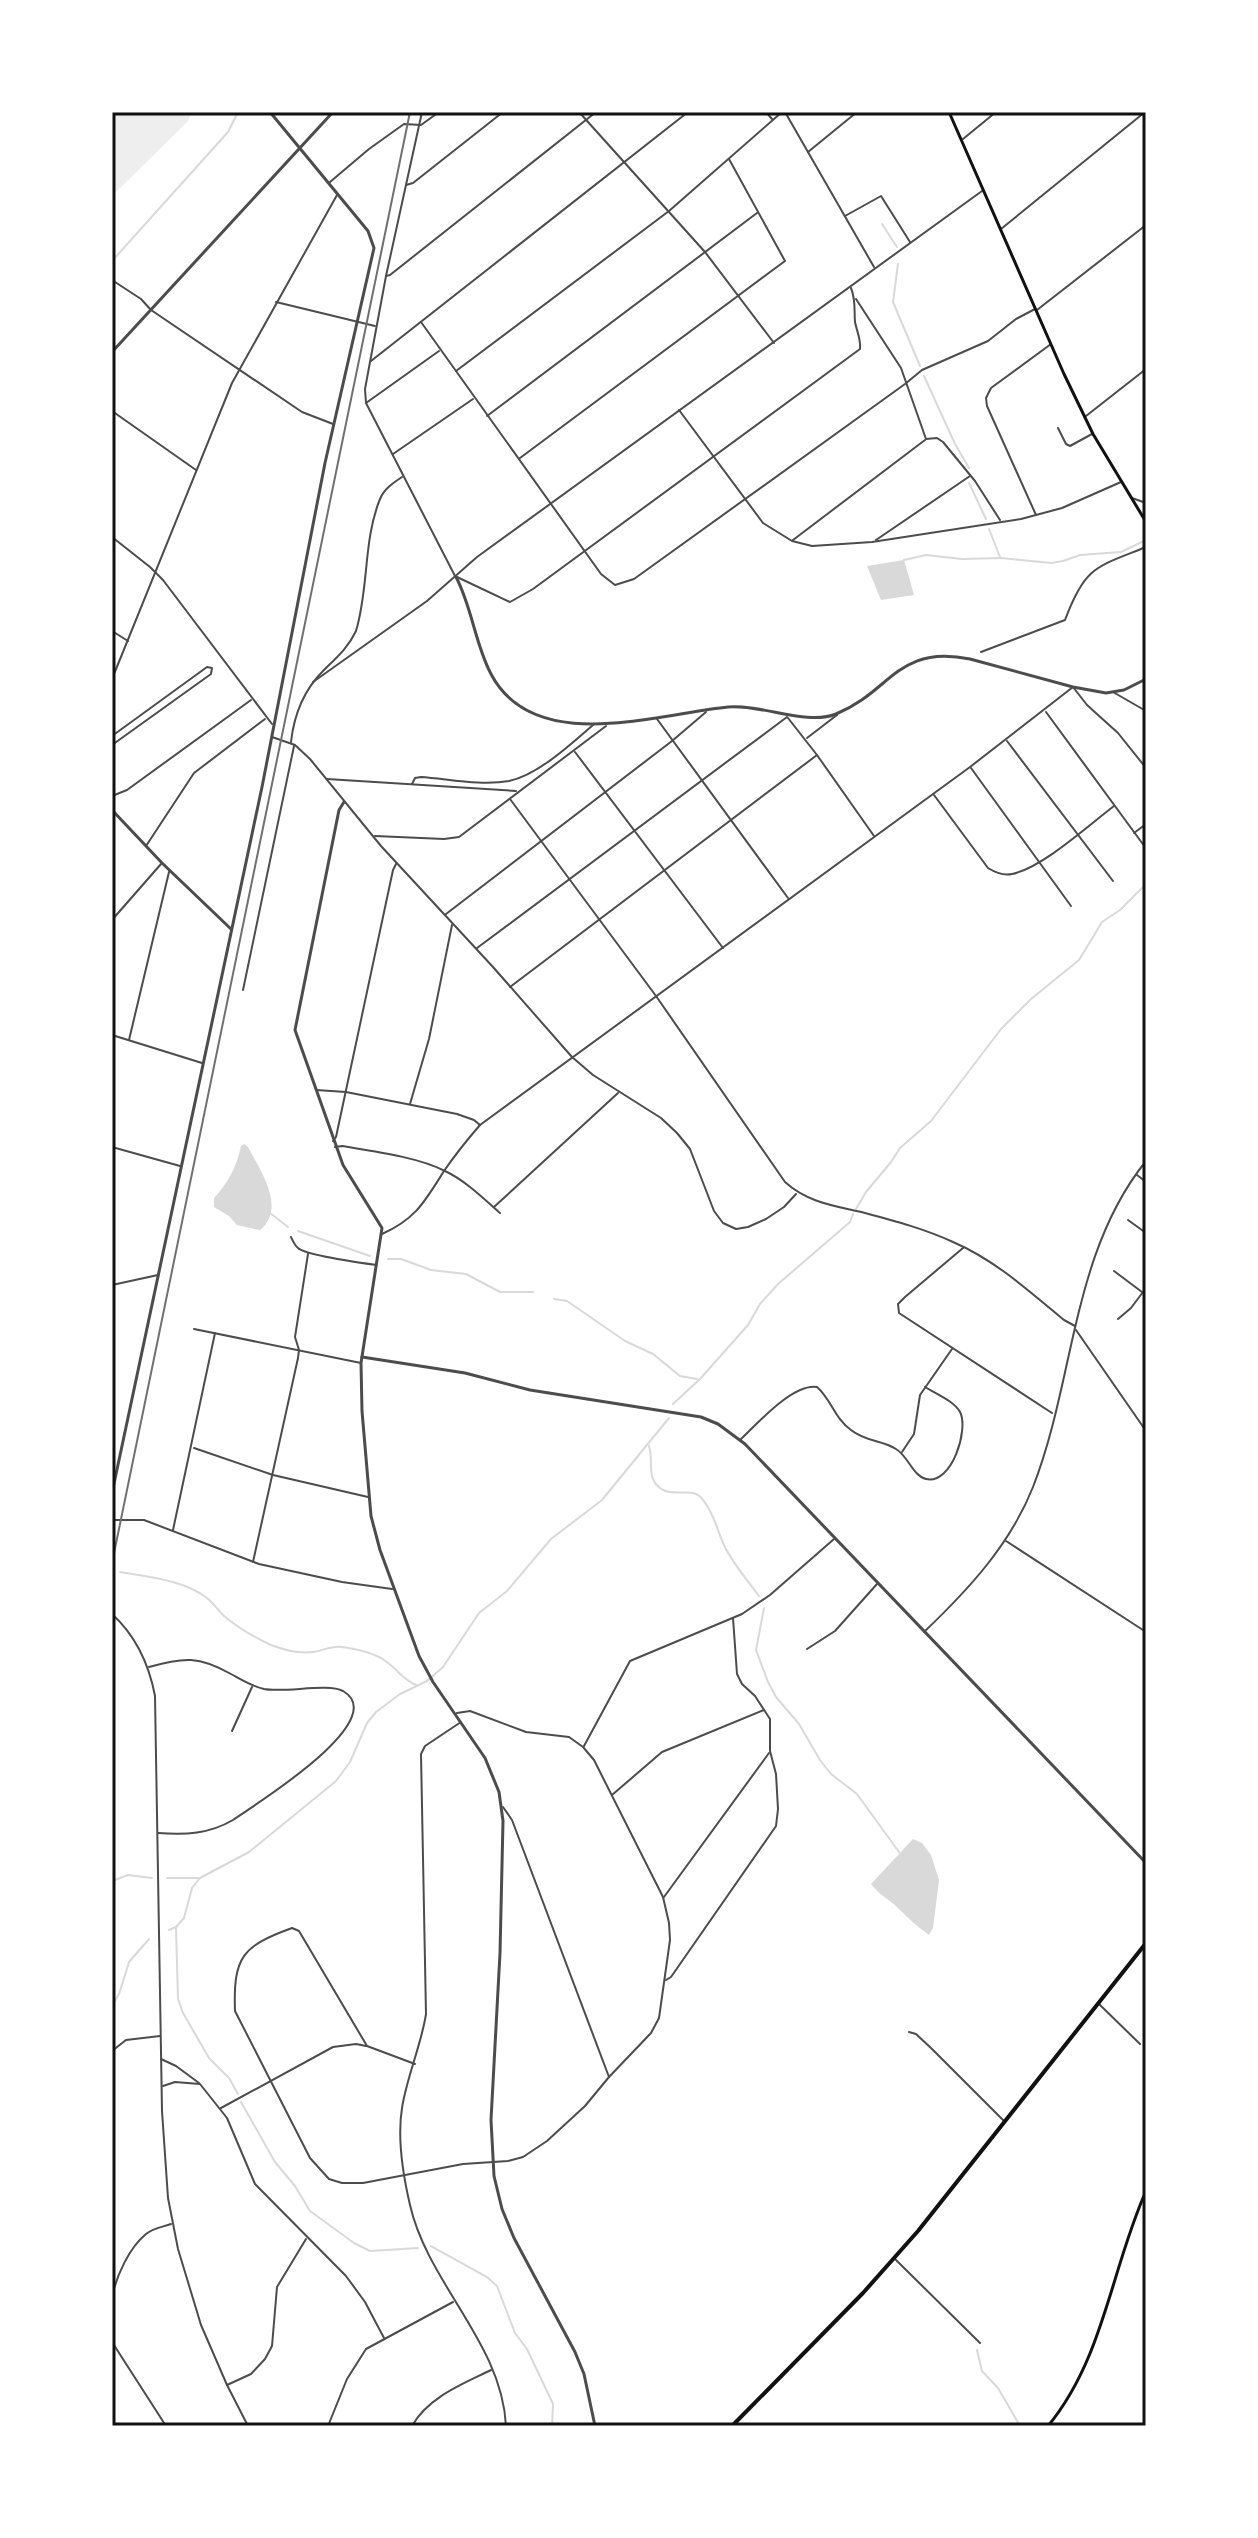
<svg xmlns="http://www.w3.org/2000/svg" width="1258" height="2538" viewBox="0 0 1258 2538" font-family="'Work Sans',sans-serif">
<style>
.green{fill:#eee}
.water{fill:#d9d9d9}
.lines{fill:none;stroke-linecap:round;stroke-linejoin:round}
.stream{stroke:#d9d9d9;stroke-width:2}
.minor{stroke:#4c4c4c;stroke-width:2}
.tertiary{stroke:#4c4c4c;stroke-width:3}
.secondary{stroke:#111;stroke-width:3}
.trunk{stroke:#111;stroke-width:4}
.rail{stroke:#707070;stroke-width:2}
.neatline{fill:none;stroke:#111;stroke-width:3}
</style>
<rect width="100%" height="100%" fill="#fff"/>
<path class="green" d="M112 112H192L188 121 112 196Z"/>
<g class="water">
<path d="M904 560 914 595 881 600 867 566Z"/>
<path d="M244 1144 248 1147C260 1170 287 1208 260 1230L237 1225 229 1216 214 1207V1198C228 1183 237 1166 241 1146Z"/>
<path d="M913 1839 922 1843 931 1855 939 1880 933 1928 929 1935C918 1927 909 1919 900 1910 891 1900 879 1895 871 1884Z"/>
</g>
<g class="lines">
<g class="stream">
<path d="M882 224 897 247"/>
<path d="M112 261 228 132 238 112"/>
<path d="M898 264 893 302 920 366"/>
<path d="M924 376 955 444 969 468"/>
<path d="M969 483 986 519"/>
<path d="M989 529 1000 557"/>
<path d="M904 560 926 555 962 559 1001 558 1051 563 1063 561 1080 555 1121 552 1146 540"/>
<path d="M856 1209 866 1192 891 1162 900 1148 931 1121 1001 1029 1031 999 1079 960 1102 922 1120 910 1146 884"/>
<path d="M270 1213 288 1227"/>
<path d="M298 1231 370 1256"/>
<path d="M388 1259H401L431 1270 466 1274 500 1292H533"/>
<path d="M554 1299 567 1301 625 1341 653 1354 680 1376 697 1379"/>
<path d="M673 1404 700 1379 748 1325 760 1304 778 1284 850 1222 853 1214"/>
<path d="M649 1446C654 1461 645 1480 663 1490 677 1497 693 1486 703 1500 714 1513 717 1530 724 1545 731 1561 748 1581 759 1596"/>
<path d="M120 1572C148 1577 184 1580 207 1598 213 1603 218 1610 224 1616 237 1627 256 1638 271 1645 284 1650 298 1654 313 1652 323 1651 331 1645 342 1647 356 1649 378 1654 388 1663 399 1671 403 1680 416 1685"/>
<path d="M764 1608 756 1650 768 1682 776 1697 799 1724 820 1760 831 1774 857 1794 899 1852"/>
<path d="M167 1878H198"/>
<path d="M112 1881 128 1875 152 1878"/>
<path d="M176 1928 178 1999 183 2013 209 2058 229 2078 238 2094"/>
<path d="M169 1930 176 1927 184 1918 192 1888 200 1878 249 1852 336 1781 350 1762 367 1723 376 1712 400 1694 427 1681 443 1667 479 1613 507 1591 551 1539 602 1500 669 1418"/>
<path d="M112 2006 119 1994 129 1962 149 1939"/>
<path d="M241 2102 275 2162 295 2186 310 2211 354 2243 370 2251 418 2248"/>
<path d="M431 2246 487 2277 497 2286 515 2333 527 2349 553 2404 552 2426"/>
<path d="M977 2350 982 2371 998 2388 1020 2426"/>
</g>
<g class="minor">
<path d="M422 112 386 276 365 389 366 403 455 576"/>
<path d="M579 112 705 252 774 343"/>
<path d="M766 112 772 119"/>
<path d="M785 112 874 267"/>
<path d="M963 139 996 112"/>
<path d="M808 152 857 112"/>
<path d="M330 182 369 149 404 124 421 125 439 112"/>
<path d="M406 185 413 183 503 112"/>
<path d="M845 216 881 196 910 242"/>
<path d="M1001 229 1145 112"/>
<path d="M386 276 390 275 596 112"/>
<path d="M112 280 141 299 151 310 302 412 333 424"/>
<path d="M856 299 901 368 926 439 937 438 943 442 975 481 1000 520"/>
<path d="M276 302 375 326"/>
<path d="M1037 310 1146 225"/>
<path d="M421 322 601 574 615 585 634 579 905 384 922 370 988 341 1016 319 1035 309"/>
<path d="M371 361 688 112"/>
<path d="M456 371 669 211 782 112"/>
<path d="M366 403 439 351"/>
<path d="M679 410 763 523 792 541 812 546 872 542 1021 519 1062 508 1121 482"/>
<path d="M112 411 196 470"/>
<path d="M487 416 757 213"/>
<path d="M1086 416 1146 369"/>
<path d="M1058 428 1066 444 1070 446 1092 434"/>
<path d="M393 454 473 399"/>
<path d="M520 458 785 261 729 159"/>
<path d="M1132 498 1146 503"/>
<path d="M1036 515 987 406 986 398 991 388 1051 344"/>
<path d="M112 537 150 567 163 580 272 724"/>
<path d="M793 540 925 440"/>
<path d="M876 540 970 476"/>
<path d="M457 577 510 602 533 589 860 349C861 339 857 332 855 322 854 310 856 300 851 288"/>
<path d="M112 631 128 641"/>
<path d="M981 652 1065 620C1085 566 1096 567 1146 547"/>
<path d="M112 679 232 383 337 195"/>
<path d="M313 682 427 601 477 557 982 191"/>
<path d="M1113 692 1146 711"/>
<path d="M1046 712 1145 847"/>
<path d="M788 718 817 755 874 836"/>
<path d="M657 719 788 898"/>
<path d="M112 736 207 667 212 668 211 674 112 745"/>
<path d="M272 737 295 745 310 759 381 846 493 967 572 1057 593 1075 661 1118 677 1133 690 1149 714 1211 723 1223 736 1229 748 1227 766 1219 784 1207 796 1194"/>
<path d="M807 738 837 715"/>
<path d="M1007 741 1113 881"/>
<path d="M291 742C294 715 304 690 323 671 336 658 348 648 356 631 369 588 363 541 380 499 384 489 393 483 402 477"/>
<path d="M575 752 723 948"/>
<path d="M971 768 1071 906"/>
<path d="M327 779 516 791"/>
<path d="M412 784 415 778 421 777C449 779 481 786 509 781 538 775 571 744 593 725"/>
<path d="M934 795 988 868C996 873 1003 876 1012 874 1042 868 1089 825 1114 806"/>
<path d="M112 796 127 790 251 700"/>
<path d="M510 799 656 996 785 1182C808 1203 836 1206 865 1213 895 1221 925 1229 953 1242 995 1260 1029 1291 1064 1320L1075 1326"/>
<path d="M1134 833 1146 824"/>
<path d="M375 836 444 839 459 837 606 726"/>
<path d="M146 846 194 773 265 719"/>
<path d="M446 914 672 741 706 712"/>
<path d="M112 920 161 864"/>
<path d="M477 948 787 717"/>
<path d="M510 987 817 755"/>
<path d="M243 990 294 746"/>
<path d="M112 1035 202 1063"/>
<path d="M129 1040 169 872"/>
<path d="M316 1090 346 1092 457 1114 474 1120 480 1125"/>
<path d="M410 1104 429 1039 452 925"/>
<path d="M333 1141 336 1137 393 870 396 864"/>
<path d="M112 1147 180 1166"/>
<path d="M335 1147 342 1146C372 1151 418 1157 445 1171 466 1181 483 1198 500 1213"/>
<path d="M1137 1175 1146 1182"/>
<path d="M494 1207 618 1093"/>
<path d="M1128 1220 1146 1233"/>
<path d="M382 1234C416 1219 425 1201 444 1171 455 1155 467 1140 480 1125L970 767 1073 687 1087 705 1118 733 1146 768"/>
<path d="M291 1237C292 1239 295 1246 298 1248 305 1255 362 1263 376 1265"/>
<path d="M963 1248 905 1297 898 1304 899 1313 1052 1413"/>
<path d="M1114 1271 1142 1292"/>
<path d="M112 1285 158 1275"/>
<path d="M1118 1319 1131 1308 1146 1288"/>
<path d="M194 1329 361 1363"/>
<path d="M1076 1330 1146 1431"/>
<path d="M740 1440C757 1424 793 1383 817 1387 831 1399 835 1419 851 1430 866 1442 882 1440 896 1449 908 1456 913 1476 926 1479 952 1485 969 1429 960 1412 954 1401 936 1394 925 1387"/>
<path d="M194 1448 273 1475 368 1497"/>
<path d="M902 1452 914 1434 920 1395 952 1349"/>
<path d="M112 1520H144L259 1564 342 1582 392 1589"/>
<path d="M173 1530 215 1333"/>
<path d="M1006 1541 1146 1632"/>
<path d="M253 1562 298 1358 299 1350 295 1337 308 1254"/>
<path d="M112 1614C136 1636 149 1664 155 1696L162 2111 168 2198 178 2249 201 2325 227 2385 248 2426"/>
<path d="M924 1632C968 1590 1010 1545 1033 1487 1075 1380 1071 1254 1146 1161"/>
<path d="M807 1649 835 1631 877 1584"/>
<path d="M149 1667C184 1657 199 1656 231 1674 242 1680 251 1686 264 1689 285 1693 328 1683 343 1691 393 1720 254 1805 233 1820 209 1834 186 1835 158 1833"/>
<path d="M457 1713 470 1711 526 1732 569 1737 583 1747 594 1760 663 1897 669 1923 670 1940 659 2018 651 2033 609 2077 512 1820 503 1807"/>
<path d="M461 1722 425 1746 421 1754 426 2014C421 2046 407 2076 402 2108 397 2139 403 2175 410 2205 428 2284 502 2343 506 2426"/>
<path d="M232 1731 252 1687"/>
<path d="M584 1746 630 1661 742 1614 770 1595 834 1539"/>
<path d="M612 1795 662 1752 764 1710"/>
<path d="M664 1897 769 1753"/>
<path d="M666 1980 671 1977 776 1826 778 1809 776 1774 770 1751V1719L755 1696 742 1684 737 1674 733 1618"/>
<path d="M1099 2004 1140 2044"/>
<path d="M909 2032 916 2034 932 2049 1004 2121"/>
<path d="M112 2051 126 2040 160 2036"/>
<path d="M161 2059 176 2066 199 2083"/>
<path d="M415 2064 367 2046 299 1931 292 1928C243 1946 233 1956 235 2011L310 2158 329 2179 342 2183H363L463 2164 508 2161 523 2157 547 2141 585 2106 609 2077"/>
<path d="M163 2086 175 2082 200 2084 227 2118 255 2184 346 2276 365 2302 384 2338"/>
<path d="M221 2108 333 2047 356 2044 366 2046"/>
<path d="M895 2259 980 2343"/>
<path d="M112 2296C117 2275 129 2248 146 2234 153 2228 163 2227 171 2224"/>
<path d="M112 2342 166 2426"/>
<path d="M227 2385 251 2374 265 2359 272 2346 277 2287 306 2239"/>
<path d="M328 2426 347 2379 366 2349 453 2302"/>
<path d="M412 2426C428 2397 463 2384 491 2370"/>
</g>
<g class="tertiary">
<path d="M112 352 333 112"/>
<path d="M456 577C472 607 475 644 491 674 534 756 657 714 728 707 762 704 807 726 836 714 891 692 897 644 970 659L1073 687 1106 693 1124 690 1146 679"/>
<path d="M344 802 339 810 295 1030 343 1165 382 1228 361 1363 362 1411 371 1516 380 1550 419 1656 433 1682 485 1758 499 1792 503 1821 500 1953 491 2120 494 2176 502 2209 514 2238 575 2352 584 2374 595 2426"/>
<path d="M112 810 162 863 231 929"/>
<path d="M362 1357 465 1373 530 1390 701 1417 718 1424 745 1444 1146 1863"/>
<path d="M112 1493 262 787 325 463 374 248 368 231 270 112"/>
</g>
<g class="secondary">
<path d="M949 112 1064 374 1093 434 1146 522"/>
<path d="M1048 2426C1104 2358 1111 2269 1146 2191"/>
</g>
<path class="trunk" d="M732 2426 863 2293 918 2231 1146 1943"/>
<path class="rail" d="M112 1563 410 112"/>
</g>
<rect width="1258" height="2538" fill="none" stroke="#ffffff" stroke-width="228"/>
<rect x="114" y="114" width="1030" height="2310" class="neatline"/>
</svg>
